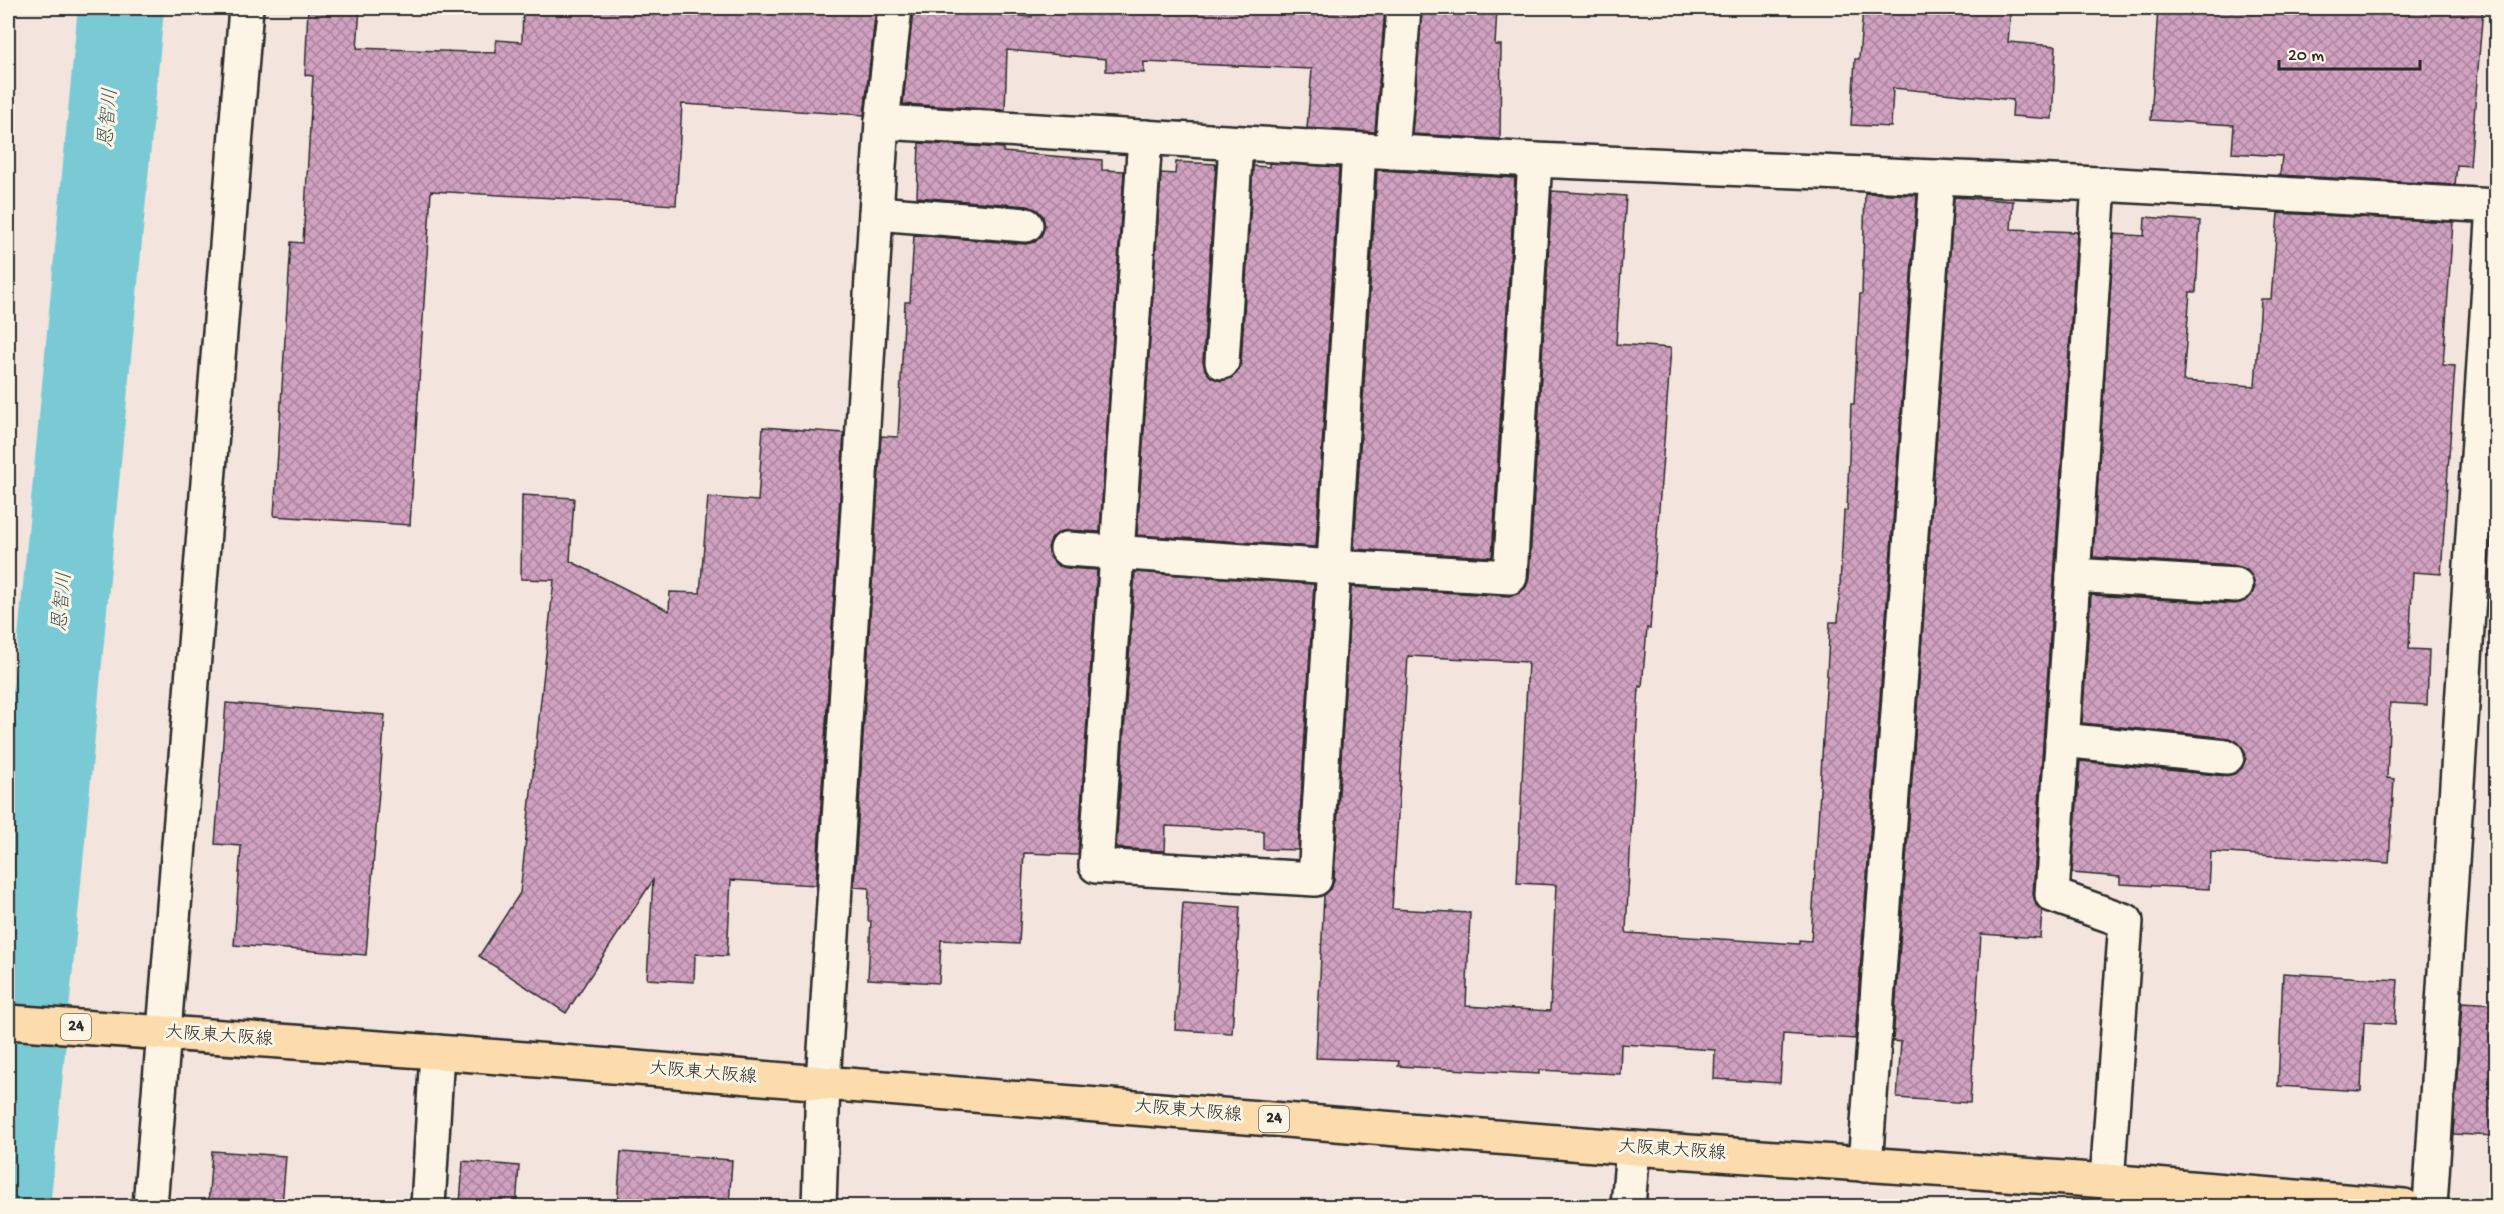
<svg xmlns="http://www.w3.org/2000/svg" width="2504" height="1214" viewBox="0 0 2504 1214" font-family="'Gochi Hand','Klee One',sans-serif">
<style>
.lines{fill:none;stroke-linecap:round;stroke-linejoin:round}
.river{stroke:#7acad5;stroke-width:86}
.building{fill:url(#building-cross-hatch);stroke:#2b2b2b;stroke-width:1.5;fill-rule:evenodd}
.minor-casing{stroke:#2b2b2b;stroke-width:38}
.major-casing{stroke:#2b2b2b;stroke-width:38}
.minor{stroke:#fcf5e5;stroke-width:33}
.major{stroke:#fcdcac;stroke-width:33}
.labels{text-anchor:middle;dominant-baseline:central;stroke-width:6;stroke-linejoin:round;paint-order:stroke}
.shield{fill:#fcf5e5;stroke:#6a6863;stroke-width:1.5}
.shield-label{font-size:16px;font-weight:bold;fill:#2b2b2b}
.street-label{font-size:18px;fill:#2b2b2b;stroke:#fcf5e5}
.water-label{font-size:20px;font-style:italic;fill:#435b5e;stroke:#fcf5e5}
</style>
<defs>
<pattern id="building-cross-hatch" width="8" height="8" patternUnits="userSpaceOnUse" patternTransform="scale(1.5)"><rect width="8" height="8" fill="#d0a1c0"/><path d="M0 0l8 8M0 8l8-8" fill="none" stroke="#a9839c"/></pattern>
</defs>
<rect width="100%" height="100%" fill="#f3e4de"/>
<filter id="ink" filterUnits="userSpaceOnUse"><feTurbulence type="fractalNoise" baseFrequency=".0167" numOctaves="2"/><feDisplacementMap in="SourceGraphic" scale="12" xChannelSelector="R" yChannelSelector="G"/><feConvolveMatrix kernelMatrix="1 2 1 2 8 2 1 2 1" color-interpolation-filters="sRGB"/></filter>
<g filter="url(#ink)">
<g class="lines">
<path class="river" d="M8 1197 121 8"/>
</g>
<g class="building">
<path d="M308 8H360L357 48 496 53V40L522 42 523 8H876L864 115 682 104 676 205 431 191 410 525 274 516 291 242 303 243 313 76 305 75Z"/>
<path d="M913 8 1032 17 1033 8H1385L1375 132 1307 128 1312 69 1144 62V73L1106 71V59L1007 50 1005 110 903 104Z"/>
<path d="M1422 8H1497L1495 45H1501L1500 139 1412 134Z"/>
<path d="M1863 8H2011L2008 42 2056 46 2052 119 2012 116 2013 100 1893 88 1891 127 1851 125 1855 59H1859Z"/>
<path d="M2158 8H2483L2470 166 2457 165 2455 185 2280 175 2282 156 2232 153 2234 125 2151 120Z"/>
<path d="M919 143 1004 148 1003 152 1102 160V170L1124 171 1100 532 1068 530 1059 532 1052 538 1048 547 1050 557 1057 565 1066 568 1097 570 1078 855 1024 853 1019 944 941 940 939 983 868 979 871 921H868L869 888 854 887 881 436 898 437 905 302H910L914 235 1025 244 1035 242 1041 236 1045 226 1043 216 1037 210 1028 206 917 197Z"/>
<path d="M1176 162 1216 164 1203 361 1205 370 1211 377 1221 381 1231 378 1237 373 1241 363 1253 166 1269 167V163L1339 167 1316 547 1137 535 1161 173 1175 174Z"/>
<path d="M1377 170 1515 178 1492 557 1354 549Z"/>
<path d="M1552 191 1626 196 1616 344 1671 348 1650 629 1647 628 1642 687 1639 686 1626 930 1627 933 1799 944V940L1811 941 1830 622H1838L1844 511H1847L1851 404H1854L1860 294H1862L1865 193 1917 195 1855 1039 1783 1034 1780 1083 1714 1079 1715 1050 1621 1044 1620 1074 1539 1070V1074L1398 1066 1399 1061 1316 1058 1324 895 1331 889 1334 880 1351 587 1509 596 1519 593 1526 587 1529 578ZM1408 656 1528 662 1517 883 1556 885 1550 1011 1466 1006 1470 913 1392 909Z"/>
<path d="M1954 197 2013 201 2011 229 2077 232 2033 894 2036 905 2042 910 2040 938 1981 934 1970 1103 1897 1098 1901 1042 1893 1041Z"/>
<path d="M2278 213 2453 222 2443 365 2455 366 2441 574 2413 572 2409 649 2429 650 2427 705 2390 703 2387 778 2394 779 2389 863 2211 852 2209 889 2120 884V877L2072 873 2080 761 2225 776 2234 774 2242 768 2246 758 2244 750 2238 742 2229 738 2082 723 2091 595 2235 604 2245 601 2251 596 2255 587 2252 576 2246 569 2237 566 2093 557 2114 234 2144 236 2145 217 2200 221 2196 292H2190L2183 381 2255 386 2261 299H2271Z"/>
<path d="M763 427 844 433 816 885 731 880 727 956 695 954 694 982 647 979 653 880 566 1013 479 956 520 893 554 580 521 579 522 495 574 498 570 561 669 611 670 592 700 593 708 497 758 501Z"/>
<path d="M1135 572 1314 584 1298 850 1263 849V831L1166 826 1165 851 1116 848Z"/>
<path d="M226 703 385 715 366 955 234 945 241 846 215 844Z"/>
<path d="M1183 903 1240 907 1232 1033 1175 1030Z"/>
<path d="M2283 973 2398 980 2395 1024 2364 1022 2361 1091 2278 1086Z"/>
<path d="M2462 1002 2496 1004V1136L2453 1134Z"/>
<path d="M212 1151 286 1156 282 1206H208Z"/>
<path d="M621 1152 732 1160 729 1206H617Z"/>
<path d="M463 1161 519 1166 516 1206 460 1205Z"/>
</g>
<g class="lines">
<defs>
<g id="minor">
<path d="M882 122 1535 160 2099 184 2496 206"/>
<path d="M1145 137 1096 866 1315 879 1359 150"/>
<path d="M1392 152 1404 8"/>
<path d="M2099 184 2052 895 2126 921 2107 1181"/>
<path d="M876 213 1026 225"/>
<path d="M1222 362 1236 143"/>
<path d="M1067 549 1334 567 1510 577 1535 160"/>
<path d="M2073 575 2236 585"/>
<path d="M2062 740 2227 757"/>
<path d="M1865 1165 1937 177"/>
<path d="M150 1206 246 8"/>
<path d="M428 1206 437 1052"/>
<path d="M819 1206 823 1083 876 213 882 122 895 8"/>
<path d="M1628 1206 1633 1148"/>
<path d="M2430 1206 2494 206"/>
</g>
<path id="major" d="M8 1022 437 1052 1633 1148 2107 1181 2404 1206"/>
</defs>
<use href="#minor" class="minor-casing"/>
<use href="#major" class="major-casing"/>
<use href="#minor" class="minor"/>
<use href="#major" class="major"/>
</g>
</g>
<g class="labels">
<g class="shield">
<rect x="61" y="1014" width="30" height="26" rx="4.5"/>
<rect x="1259" y="1106" width="30" height="26" rx="4.5"/>
</g>
<g class="shield-label">
<text x="76" y="1027">24</text>
<text x="1274" y="1119">24</text>
</g>
<g class="street-label">
<text transform="translate(219 1037) rotate(4)">大阪東大阪線</text>
<text transform="translate(703 1074) rotate(5)">大阪東大阪線</text>
<text transform="translate(1188 1112) rotate(5)">大阪東大阪線</text>
<text transform="translate(1672 1151) rotate(4)">大阪東大阪線</text>
</g>
<g class="water-label">
<text transform="translate(110 118) rotate(-85)">恩智川</text>
<text transform="translate(64 602) rotate(-85)">恩智川</text>
</g>
</g>
<rect width="2504" height="1214" fill="none" stroke="#fcf5e5" stroke-width="30"/>
<rect x="15" y="15" width="2474" height="1184" fill="none" stroke="#2b2b2b" stroke-width="2" filter="url(#ink)"/>
<path d="M2279 60v9h141v-9" fill="none" stroke="#2b2b2b" stroke-width="3"/>
<text x="2288" y="60" font-size="18" fill="#2b2b2b" stroke="#fcf5e5" stroke-width="4.5" paint-order="stroke">20 m</text>
</svg>
